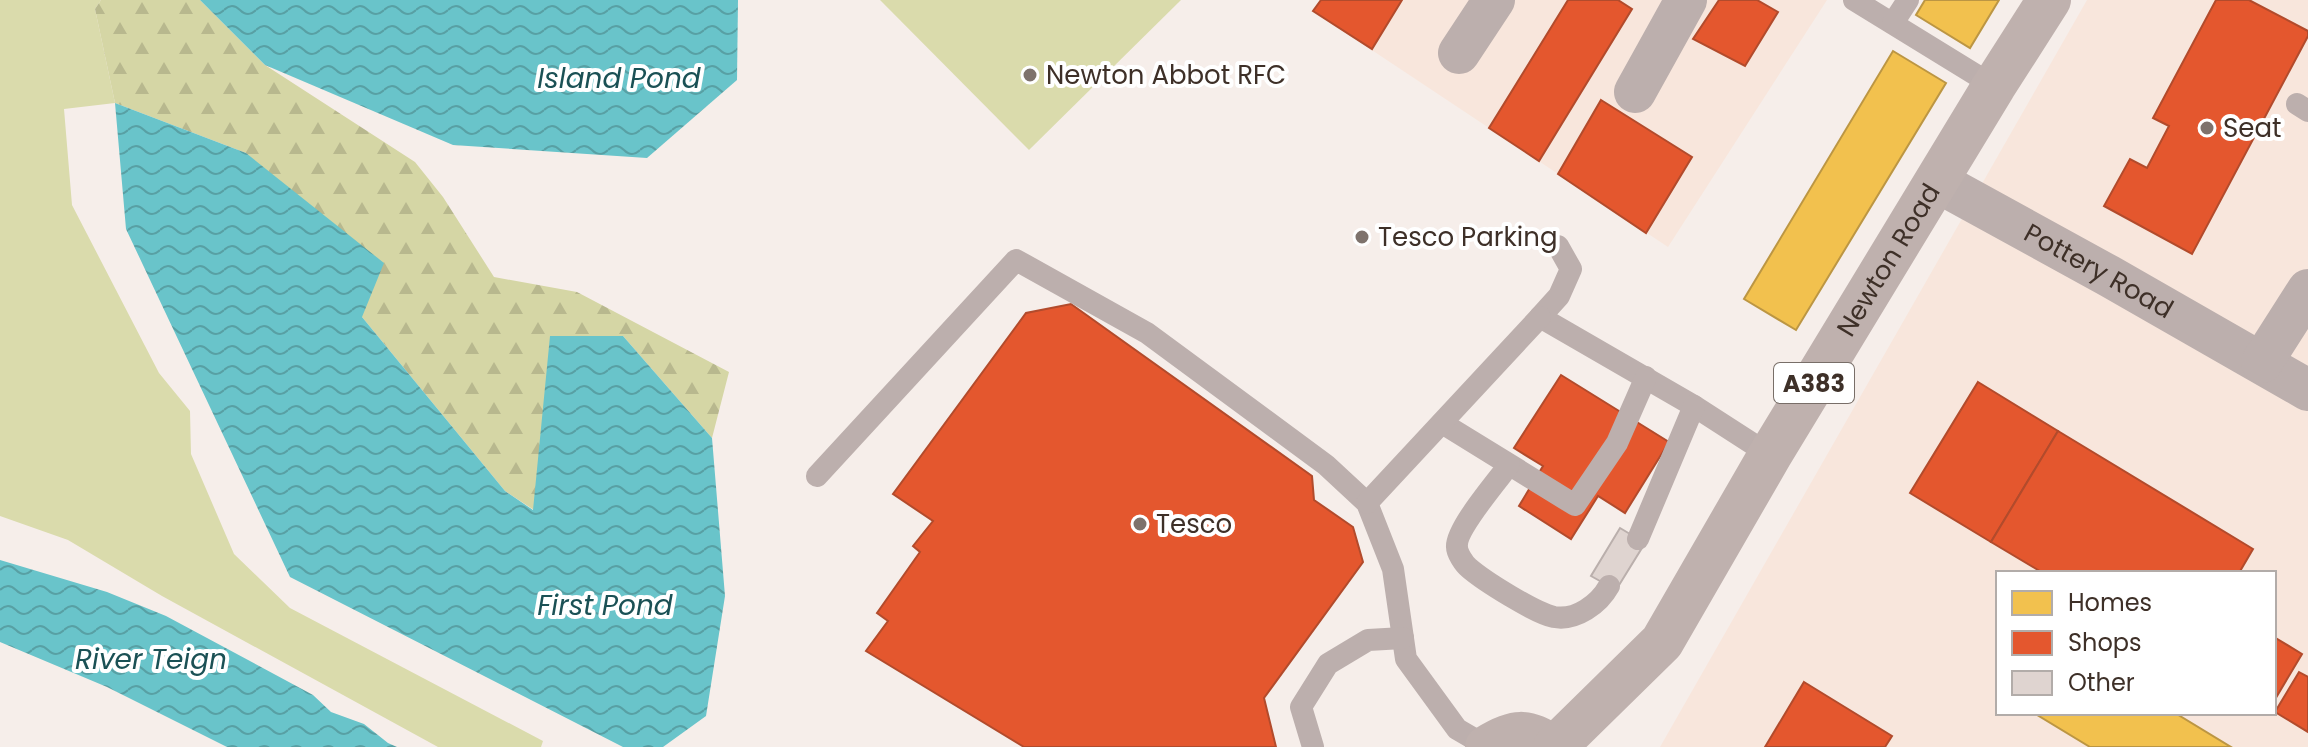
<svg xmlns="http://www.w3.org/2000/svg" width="2308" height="747" viewBox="0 0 2308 747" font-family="Poppins,sans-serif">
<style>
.built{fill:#f8e6dc;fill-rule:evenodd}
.green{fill:#dadbac}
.forest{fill:url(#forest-firs)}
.water{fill:url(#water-waves)}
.homes{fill:#f2c14e;stroke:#bc9643;stroke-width:2}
.shops{fill:#e4572e;stroke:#b24b2c;stroke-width:2}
.building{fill:#dfd4d0;stroke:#baafac;stroke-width:2}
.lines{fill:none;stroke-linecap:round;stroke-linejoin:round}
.lane{stroke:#bcafad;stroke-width:22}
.street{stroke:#bcafad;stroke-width:42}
.primary{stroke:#bfb1ae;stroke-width:44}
.poi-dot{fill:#7e726c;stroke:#fff;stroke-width:3}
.labels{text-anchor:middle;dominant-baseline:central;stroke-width:8;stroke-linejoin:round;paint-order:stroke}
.shield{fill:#fff;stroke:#786e68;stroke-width:2}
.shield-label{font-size:24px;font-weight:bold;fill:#3e3028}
.poi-label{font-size:26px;fill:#3e3028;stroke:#fff;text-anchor:start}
.street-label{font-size:26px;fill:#3e3028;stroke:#fff}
.water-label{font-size:28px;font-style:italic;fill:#1b5155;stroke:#fff}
</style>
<defs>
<pattern id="forest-firs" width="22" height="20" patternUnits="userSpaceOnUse" patternTransform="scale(2)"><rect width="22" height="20" fill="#d5d6a5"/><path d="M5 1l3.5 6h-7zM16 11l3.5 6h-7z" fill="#b8b88e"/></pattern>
<pattern id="water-waves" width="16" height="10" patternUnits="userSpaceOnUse" patternTransform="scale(2)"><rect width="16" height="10" fill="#69c4ca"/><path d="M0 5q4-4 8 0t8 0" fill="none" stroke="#58a0a4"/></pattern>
</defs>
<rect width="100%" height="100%" fill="#f6eeea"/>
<g class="built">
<path d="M1321 0H1827L1668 247 1313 11Z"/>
<path d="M2087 0H2308V747H1660ZM1998 573H2274V713H1998Z"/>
</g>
<g class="green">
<path d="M0 0H101L95 9 115 103 64 109 72 205 159 373 190 411 191 454 234 554 290 608 543 741 541 747H438L162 596 68 540 0 516Z"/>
<path d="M880 0H1181L1029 150Z"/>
</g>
<path class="forest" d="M101 0H200L265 65 415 162 443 197 494 277 577 292 729 372 712 438 623 336 534 510 505 491 362 317 246 153 115 103 95 9Z"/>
<g class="water">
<path d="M200 0H738L737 80 647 158 453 145 265 65Z"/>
<path d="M115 103 246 153 384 263 362 317 505 491 533 510 550 336H623L712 438 725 596 706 716 663 747H623L290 577 126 229Z"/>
<path d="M0 560 107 592 166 616 313 695 331 712 364 724 388 743 397 747H227L107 687 0 642Z"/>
</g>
<g class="homes">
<path d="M1925 0H1999L1970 48 1916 15Z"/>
<path d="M1893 51 1946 83 1796 330 1744 299Z"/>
<path d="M2034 713H2175L2231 747H2090Z"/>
</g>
<g class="shops">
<path d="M1321 0H1402L1372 49 1313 11Z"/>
<path d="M1568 0H1618L1632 9 1539 161 1489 128Z"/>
<path d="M1719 0H1757L1778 12 1745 66 1693 39Z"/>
<path d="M2216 0H2249L2308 31V36L2192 254 2104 206 2130 159 2147 168 2169 126 2153 118Z"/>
<path d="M1601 100 1692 157 1646 233 1558 174Z"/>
<path d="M1071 304 1312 476 1314 500 1353 527 1363 562 1264 698 1276 747H1024L866 651 888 621 877 613 920 552 913 546 933 521 893 494 1026 313Z"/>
<path d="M1561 375 1669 442 1625 513 1598 496 1571 539 1519 506 1543 466 1514 448Z"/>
<path d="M1978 382 2058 431 1991 542 1910 493Z"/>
<path d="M2058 431 2253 549 2239 573H2043L1991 542Z"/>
<path d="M2274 637 2302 654 2274 701Z"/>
<path d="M2299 672 2308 677V732L2275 712Z"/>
<path d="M1804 682 1892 736 1885 747H1765Z"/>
</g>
<path class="building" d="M1620 528 1645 543 1616 590 1591 576Z"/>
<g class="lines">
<g class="lane">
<path d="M1854 0 1994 86"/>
<path d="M1893 23 1908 0"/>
<path d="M2297 104 2308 111"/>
<path d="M1558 246 1571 269 1559 296 1540 317 1694 406 1770 455"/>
<path d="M1442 423 1575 505 1617 443 1646 377"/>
<path d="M1509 465C1497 481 1455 530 1457 547 1457 553 1464 564 1469 568 1484 581 1535 613 1554 617 1576 621 1599 604 1609 586"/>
<path d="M817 476 1016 260 1147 333 1326 465 1367 503 1393 569 1406 659 1457 729 1488 747"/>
<path d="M1367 503 1540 317"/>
<path d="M1638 539 1694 406"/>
<path d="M1313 747 1301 707 1328 664 1368 640 1403 638"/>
</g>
<g class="street">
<path d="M1459 53 1494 0"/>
<path d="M1635 92 1686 0"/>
<path id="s1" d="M1936 181 2109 276 2308 390"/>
<path d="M2262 362 2308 290"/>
</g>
<g class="primary">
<path d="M1487 747C1514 730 1527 729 1553 747"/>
<path id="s2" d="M1555 747 1662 642 1770 455 1994 86 2049 0"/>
</g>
</g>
<g class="poi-dot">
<circle cx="1030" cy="75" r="8"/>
<circle cx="2207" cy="128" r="8"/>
<circle cx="1362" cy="237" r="8"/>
<circle cx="1140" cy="524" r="8"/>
</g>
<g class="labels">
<rect class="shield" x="1774" y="363" width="80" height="40" rx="6"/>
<g class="shield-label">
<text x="1814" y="383">A383</text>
</g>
<g class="poi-label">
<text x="1046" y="75">Newton Abbot RFC</text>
<text x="2223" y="128">Seat</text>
<text x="1378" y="237">Tesco Parking</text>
<text x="1156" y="524">Tesco</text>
</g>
<g class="street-label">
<text stroke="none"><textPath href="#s2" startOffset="594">Newton Road</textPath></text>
<text stroke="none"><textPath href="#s1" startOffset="186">Pottery Road</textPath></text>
</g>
<g class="water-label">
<text x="619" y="78">Island Pond</text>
<text x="605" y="605">First Pond</text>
<text x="151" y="659">River Teign</text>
</g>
</g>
<rect x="1996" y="571" width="280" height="144" fill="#ffffff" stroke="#b2aca9" stroke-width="2"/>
<rect x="2012" y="591" width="40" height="24" fill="#f2c14e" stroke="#b2aca9" stroke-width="2"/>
<text x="2068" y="611" font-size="24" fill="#3e3028">Homes</text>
<rect x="2012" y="631" width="40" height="24" fill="#e4572e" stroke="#b2aca9" stroke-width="2"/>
<text x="2068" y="651" font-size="24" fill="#3e3028">Shops</text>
<rect x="2012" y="671" width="40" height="24" fill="#dfd4d0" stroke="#b2aca9" stroke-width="2"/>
<text x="2068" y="691" font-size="24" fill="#3e3028">Other</text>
</svg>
